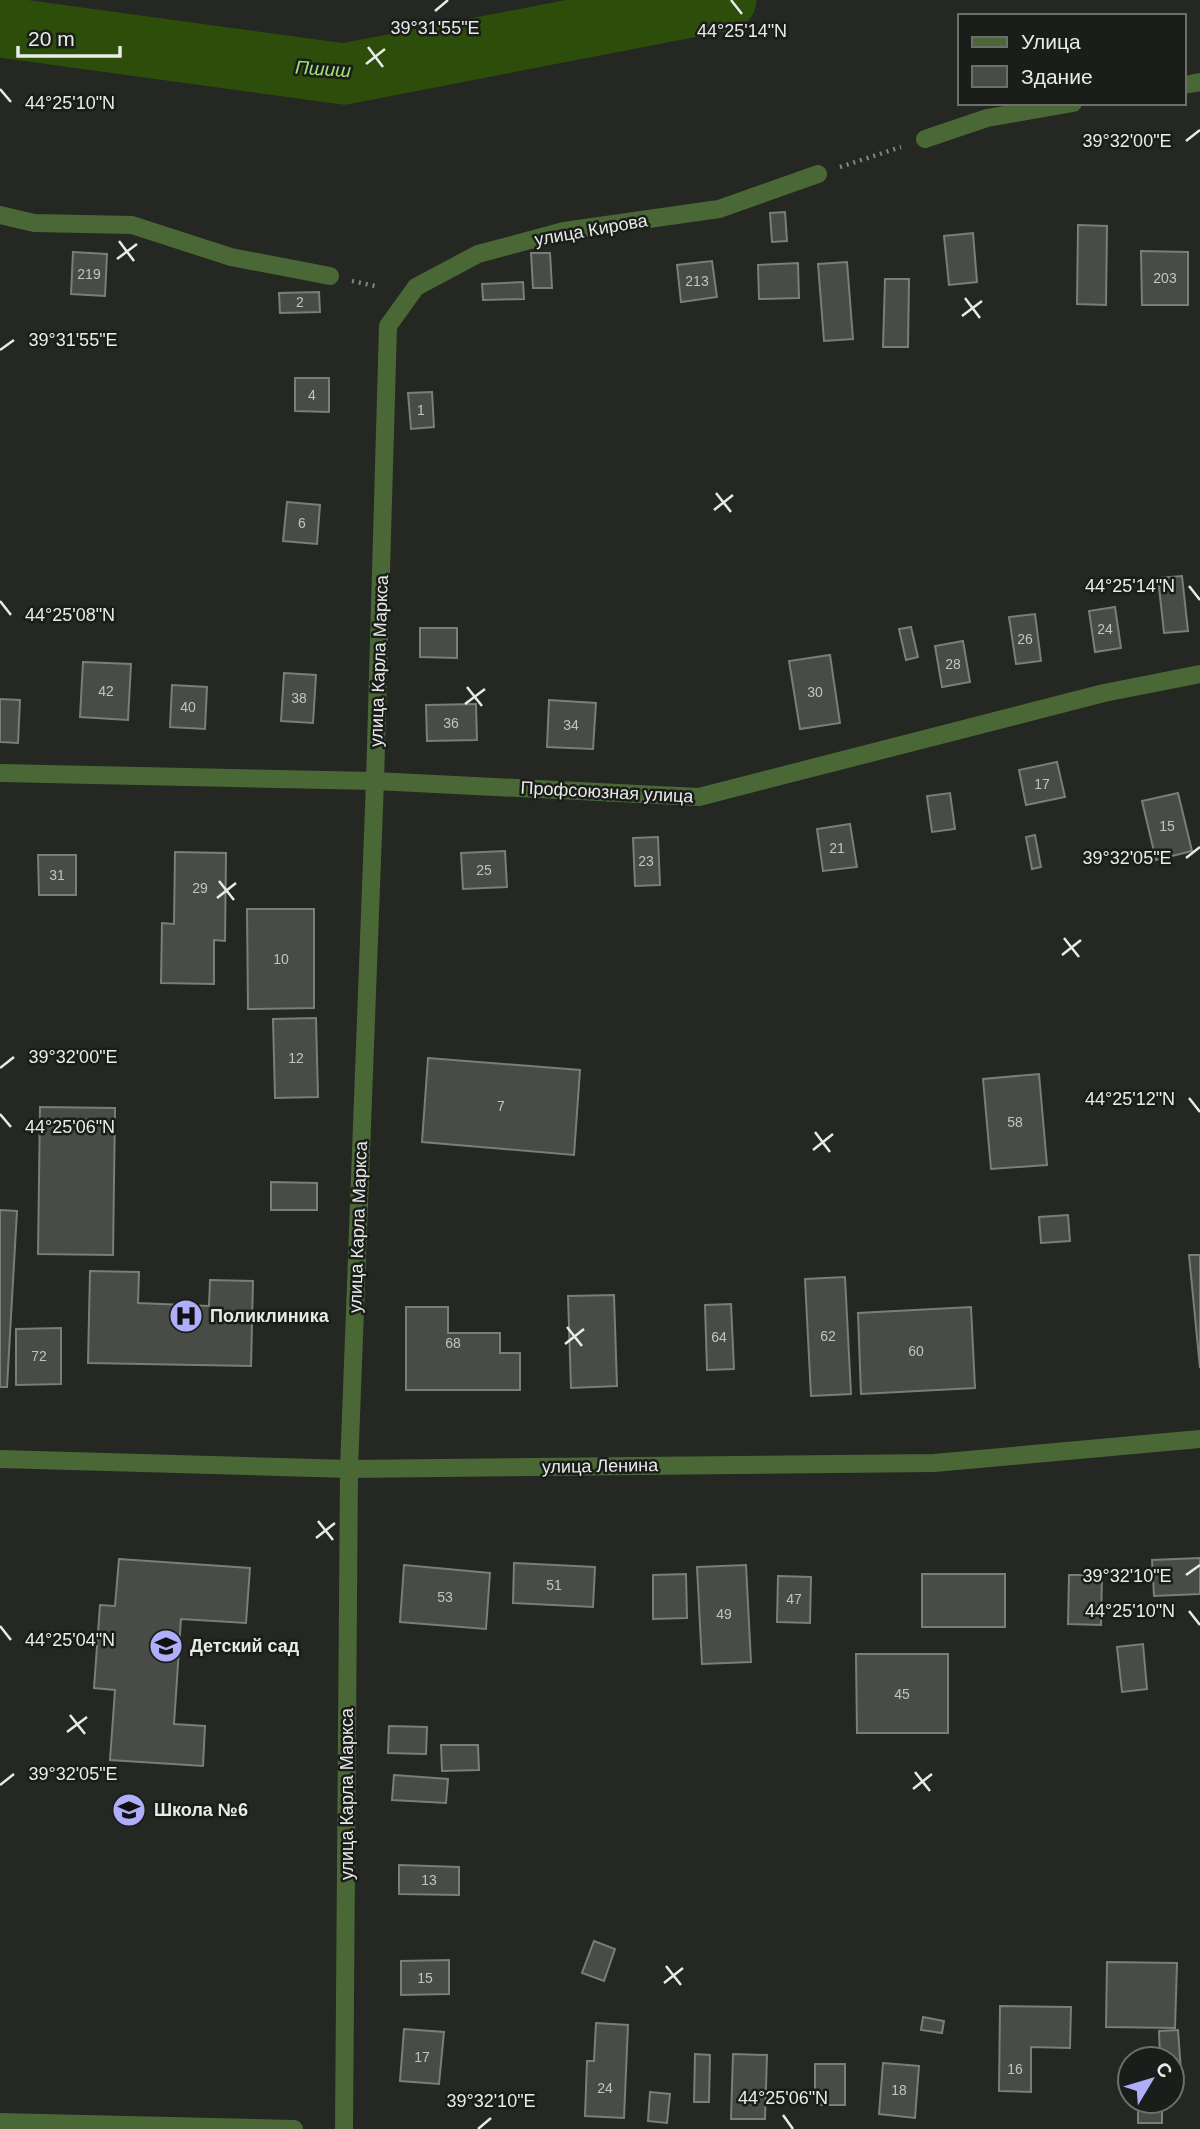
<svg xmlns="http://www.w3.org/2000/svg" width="1200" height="2129" viewBox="0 0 1200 2129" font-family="Helvetica,sans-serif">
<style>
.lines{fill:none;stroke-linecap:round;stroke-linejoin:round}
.river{stroke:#2c4e0a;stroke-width:61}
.building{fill:#484b46;stroke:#7a7e78;stroke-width:2}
.path{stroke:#828581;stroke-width:4.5;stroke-dasharray:2 5;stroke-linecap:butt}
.minor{stroke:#4a6835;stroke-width:18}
.ticks{fill:none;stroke:#e9ebe8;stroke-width:2.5}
.labels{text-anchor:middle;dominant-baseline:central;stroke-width:5;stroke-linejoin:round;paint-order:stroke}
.number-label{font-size:14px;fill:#c1c3c0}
.street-label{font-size:18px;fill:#e9ebe8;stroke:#1a1d19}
.poi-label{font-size:18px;font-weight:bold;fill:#e9ebe8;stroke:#1a1d19;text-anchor:start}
.water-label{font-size:19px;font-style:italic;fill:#a2e273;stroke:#1a1d19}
.ticks-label{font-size:18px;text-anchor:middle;fill:#e9ebe8;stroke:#1a1d19;stroke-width:5;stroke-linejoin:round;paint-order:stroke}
</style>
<rect width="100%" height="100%" fill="#242722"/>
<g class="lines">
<path class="river" d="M0 27 344 74 726 0"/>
</g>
<g class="building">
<path d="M785 212 787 241 772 242 770 213Z"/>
<path d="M1078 225 1107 226 1106 305 1077 304Z"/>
<path d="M973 233 977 282 949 285 944 236Z"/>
<path d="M1141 251 1188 252V305H1142Z"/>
<path d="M73 252 107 254 105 296 71 294Z"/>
<path d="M531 253H550L552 288H533Z"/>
<path d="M712 261 717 297 681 302 677 265Z"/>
<path d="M847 262 853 339 824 341 818 264Z"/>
<path d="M798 263 799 298 759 299 758 265Z"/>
<path d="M885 279H909L908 347H883Z"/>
<path d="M523 282 524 299 483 300 482 284Z"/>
<path d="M319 292 320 312 280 313 279 293Z"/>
<path d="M295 378H329V412L295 411Z"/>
<path d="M432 392 434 427 411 429 408 393Z"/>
<path d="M287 502 320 505 317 544 283 541Z"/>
<path d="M1182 576 1188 631 1164 633 1158 578Z"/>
<path d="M1115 607 1121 648 1095 652 1089 611Z"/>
<path d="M1035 614 1041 661 1016 664 1009 617Z"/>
<path d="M911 627 918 657 906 660 899 629Z"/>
<path d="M420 628H457V658L420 657Z"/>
<path d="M963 641 970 682 942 687 935 646Z"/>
<path d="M830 655 840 723 800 729 789 661Z"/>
<path d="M83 662 131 664 128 720 80 717Z"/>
<path d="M284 673 316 675 313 723 281 721Z"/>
<path d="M172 685 207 687 205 729 170 727Z"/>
<path d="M0 699 20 700 18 743 0 742Z"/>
<path d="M549 700 596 703 593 749 547 747Z"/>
<path d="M476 704 477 740 427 741 426 705Z"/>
<path d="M1057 762 1065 797 1026 805 1019 770Z"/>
<path d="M950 793 955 829 932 832 927 796Z"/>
<path d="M1178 793 1192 851 1156 860 1142 801Z"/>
<path d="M850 824 857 867 823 871 817 829Z"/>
<path d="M1035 835 1041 867 1032 869 1026 837Z"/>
<path d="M658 837 660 885 635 886 633 838Z"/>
<path d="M505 851 507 887 463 889 461 853Z"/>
<path d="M175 852 226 853 225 941 214 940V984L161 983 162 923 174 924Z"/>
<path d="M38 855H76V895H39Z"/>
<path d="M247 909H314V1008L248 1009Z"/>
<path d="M316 1018 318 1097 275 1098 273 1019Z"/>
<path d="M428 1058 580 1070 574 1155 422 1142Z"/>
<path d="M1039 1074 1047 1165 991 1169 983 1079Z"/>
<path d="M40 1107 115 1108 113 1255 38 1254Z"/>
<path d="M271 1182 317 1183V1210H271Z"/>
<path d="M0 1210 17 1211 7 1387H0Z"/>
<path d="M1068 1215 1070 1241 1041 1243 1039 1217Z"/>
<path d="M1189 1255H1200V1368Z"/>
<path d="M90 1271 139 1272 138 1303 209 1306 210 1280 253 1281 251 1366 88 1363Z"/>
<path d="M845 1277 851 1394 811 1396 805 1279Z"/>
<path d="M614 1295 617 1386 571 1388 568 1296Z"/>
<path d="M731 1304 734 1369 707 1370 705 1305Z"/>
<path d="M406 1307H448V1333H500V1353H520V1390H406Z"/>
<path d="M971 1307 975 1388 861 1394 858 1313Z"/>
<path d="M61 1328V1384L16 1385V1329Z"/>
<path d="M1200 1558V1594L1154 1596 1152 1560Z"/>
<path d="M119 1559 250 1568 246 1623 181 1619 174 1724 205 1726 203 1766 110 1760 115 1690 94 1688 100 1605 115 1606Z"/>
<path d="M514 1563 595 1567 593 1607 513 1603Z"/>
<path d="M404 1565 490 1573 486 1629 400 1622Z"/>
<path d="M746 1565 751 1662 702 1664 697 1567Z"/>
<path d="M686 1574 687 1618 653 1619V1575Z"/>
<rect x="922" y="1574" width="83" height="53"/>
<path d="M1069 1575H1102L1101 1625 1068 1624Z"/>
<path d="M778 1576 811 1577 810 1623 777 1622Z"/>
<path d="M1143 1644 1147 1689 1122 1692 1117 1647Z"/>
<path d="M856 1654H948V1733H857Z"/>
<path d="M389 1726 427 1727 426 1754 388 1753Z"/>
<path d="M441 1745H478L479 1770 442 1771Z"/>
<path d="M394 1775 448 1779 446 1803 392 1800Z"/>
<path d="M399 1865 459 1867V1895L399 1894Z"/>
<path d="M594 1941 615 1949 604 1981 582 1973Z"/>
<path d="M449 1960V1994L401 1995V1961Z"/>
<path d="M1107 1962 1177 1963 1175 2028 1106 2027Z"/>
<path d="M1000 2006 1071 2007 1070 2048 1031 2047V2092L999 2091Z"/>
<path d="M923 2017 944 2021 942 2033 921 2030Z"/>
<path d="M596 2023 628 2025 624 2118 585 2116 587 2061H594Z"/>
<path d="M404 2029 444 2032 439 2084 400 2081Z"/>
<path d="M1178 2030 1181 2071 1172 2072V2059H1160L1159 2031Z"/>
<path d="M695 2054 710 2055 709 2102H694Z"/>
<path d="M733 2054 767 2055 765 2119H731Z"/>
<path d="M883 2063 919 2066 915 2118 879 2114Z"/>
<rect x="815" y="2064" width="30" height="41"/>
<path d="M650 2092 670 2094 667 2123 648 2121Z"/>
<rect x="1138" y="2101" width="24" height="22"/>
</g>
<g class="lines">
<g class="path">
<path d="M840 167 901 147"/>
<path d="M352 281 375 286"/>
</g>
<g class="minor">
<path d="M1184 85 1200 82"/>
<path d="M925 139 987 118 1073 103"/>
<path d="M0 215 34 223 132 225 231 257 330 276"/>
<path d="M0 773 375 781 699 797 1104 693 1200 674"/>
<path d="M0 1459 349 1469 934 1463 1200 1439"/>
<path d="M0 2122 294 2129"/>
<path d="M344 2129 349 1469 375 781 388 326 416 287 478 254 564 231 719 209 818 174"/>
</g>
</g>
<path class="ticks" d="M731 0 742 14M435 11 448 0M368 47 383 67M366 64 385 49M0 89 11 102M1186 141 1200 130M119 241 134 261M117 259 137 244M965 298 980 318M962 316 982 301M0 350 14 340M716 493 731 512M714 510 733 495M1189 586 1200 600M0 601 11 615M467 687 482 706M465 704 485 689M1186 858 1200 847M219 881 234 900M217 898 236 883M1064 938 1079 957M1062 955 1081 940M0 1068 14 1057M1189 1098 1200 1112M0 1114 11 1127M815 1132 830 1152M813 1150 833 1134M567 1327 582 1346M565 1344 584 1329M318 1521 333 1540M316 1538 335 1523M1186 1575 1200 1565M1189 1611 1200 1625M0 1626 11 1640M70 1715 85 1734M67 1732 87 1717M915 1772 930 1791M0 1785 14 1774M913 1789 932 1774M666 1966 681 1985M664 1983 683 1968M783 2115 793 2129M478 2129 491 2118"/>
<defs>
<symbol id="hospital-disc" viewBox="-11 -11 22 22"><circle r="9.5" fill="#aeaefa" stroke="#1a1d19"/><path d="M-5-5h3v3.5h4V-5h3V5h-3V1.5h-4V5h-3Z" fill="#111"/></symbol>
<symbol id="school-disc" viewBox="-11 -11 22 22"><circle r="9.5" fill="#aeaefa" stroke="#1a1d19"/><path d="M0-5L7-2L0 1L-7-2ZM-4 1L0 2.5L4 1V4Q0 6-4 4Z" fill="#111"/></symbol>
</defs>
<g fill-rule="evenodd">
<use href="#hospital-disc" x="167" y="1297" width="38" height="38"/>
<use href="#school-disc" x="147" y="1627" width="38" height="38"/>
<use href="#school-disc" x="110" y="1791" width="38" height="38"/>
</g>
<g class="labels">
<g class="number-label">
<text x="89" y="274">219</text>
<text x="1165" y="278">203</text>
<text x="697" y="281">213</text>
<text x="300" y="302">2</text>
<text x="312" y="395">4</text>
<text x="421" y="410">1</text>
<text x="302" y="523">6</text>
<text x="1105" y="629">24</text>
<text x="1025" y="639">26</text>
<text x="953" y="664">28</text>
<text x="106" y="691">42</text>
<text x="815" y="692">30</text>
<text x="299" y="698">38</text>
<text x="188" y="707">40</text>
<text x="451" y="723">36</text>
<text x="571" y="725">34</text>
<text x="1042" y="784">17</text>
<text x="1167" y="826">15</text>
<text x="837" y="848">21</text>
<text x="646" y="861">23</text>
<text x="484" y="870">25</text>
<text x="57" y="875">31</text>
<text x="200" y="888">29</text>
<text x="281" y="959">10</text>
<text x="296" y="1058">12</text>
<text x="501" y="1106">7</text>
<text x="1015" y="1122">58</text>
<text x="828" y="1336">62</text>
<text x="719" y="1337">64</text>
<text x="453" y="1343">68</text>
<text x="916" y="1351">60</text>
<text x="39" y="1356">72</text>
<text x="554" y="1585">51</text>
<text x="445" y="1597">53</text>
<text x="794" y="1599">47</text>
<text x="724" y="1614">49</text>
<text x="902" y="1694">45</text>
<text x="429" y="1880">13</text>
<text x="425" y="1978">15</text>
<text x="422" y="2057">17</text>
<text x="1015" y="2069">16</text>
<text x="605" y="2088">24</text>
<text x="899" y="2090">18</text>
</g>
<g class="street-label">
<text transform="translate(591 230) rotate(-10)">улица Кирова</text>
<text transform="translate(379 661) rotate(-88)">улица Карла Маркса</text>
<text transform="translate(607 792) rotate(3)">Профсоюзная улица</text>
<text transform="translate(358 1227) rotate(-88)">улица Карла Маркса</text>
<text transform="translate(600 1466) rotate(-1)">улица Ленина</text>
<text transform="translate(347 1794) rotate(-90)">улица Карла Маркса</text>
</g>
<g class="poi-label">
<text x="210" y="1316">Поликлиника</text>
<text x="190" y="1646">Детский сад</text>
<text x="154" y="1810">Школа №6</text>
</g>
<g class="water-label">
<text transform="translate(323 69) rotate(4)">Пшиш</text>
</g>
</g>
<g class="ticks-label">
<text x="435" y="34">39°31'55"E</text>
<text x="742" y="37">44°25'14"N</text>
<text x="70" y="109">44°25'10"N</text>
<text x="1127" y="147">39°32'00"E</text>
<text x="73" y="346">39°31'55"E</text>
<text x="1130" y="592">44°25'14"N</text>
<text x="70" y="621">44°25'08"N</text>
<text x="1127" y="864">39°32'05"E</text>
<text x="73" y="1063">39°32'00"E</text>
<text x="1130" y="1105">44°25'12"N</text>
<text x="70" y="1133">44°25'06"N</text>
<text x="1127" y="1582">39°32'10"E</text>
<text x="1130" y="1617">44°25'10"N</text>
<text x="70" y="1646">44°25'04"N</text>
<text x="73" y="1780">39°32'05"E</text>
<text x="783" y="2104">44°25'06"N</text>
<text x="491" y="2107">39°32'10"E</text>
</g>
<rect x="958" y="14" width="228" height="91" fill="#1a1d19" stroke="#6d6f6c" stroke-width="2"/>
<rect x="972" y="37" width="35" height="10" fill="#4a6835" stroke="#6d6f6c" stroke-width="2"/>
<text x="1021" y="49" font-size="21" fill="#e9ebe8">Улица</text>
<rect x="972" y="66" width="35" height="21" fill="#484b46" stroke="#6d6f6c" stroke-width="2"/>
<text x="1021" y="84" font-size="21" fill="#e9ebe8">Здание</text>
<g transform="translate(1151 2080) rotate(52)"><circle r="33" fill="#1a1d19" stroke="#6d6f6c" stroke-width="2"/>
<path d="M0-5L12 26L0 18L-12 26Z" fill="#aeaefa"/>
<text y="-10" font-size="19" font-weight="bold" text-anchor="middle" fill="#e9ebe8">С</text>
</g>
<path d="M18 46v10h102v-10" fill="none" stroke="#e9ebe8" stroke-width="3.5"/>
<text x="28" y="46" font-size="21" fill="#e9ebe8" stroke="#1a1d19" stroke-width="5" paint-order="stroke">20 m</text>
</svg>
